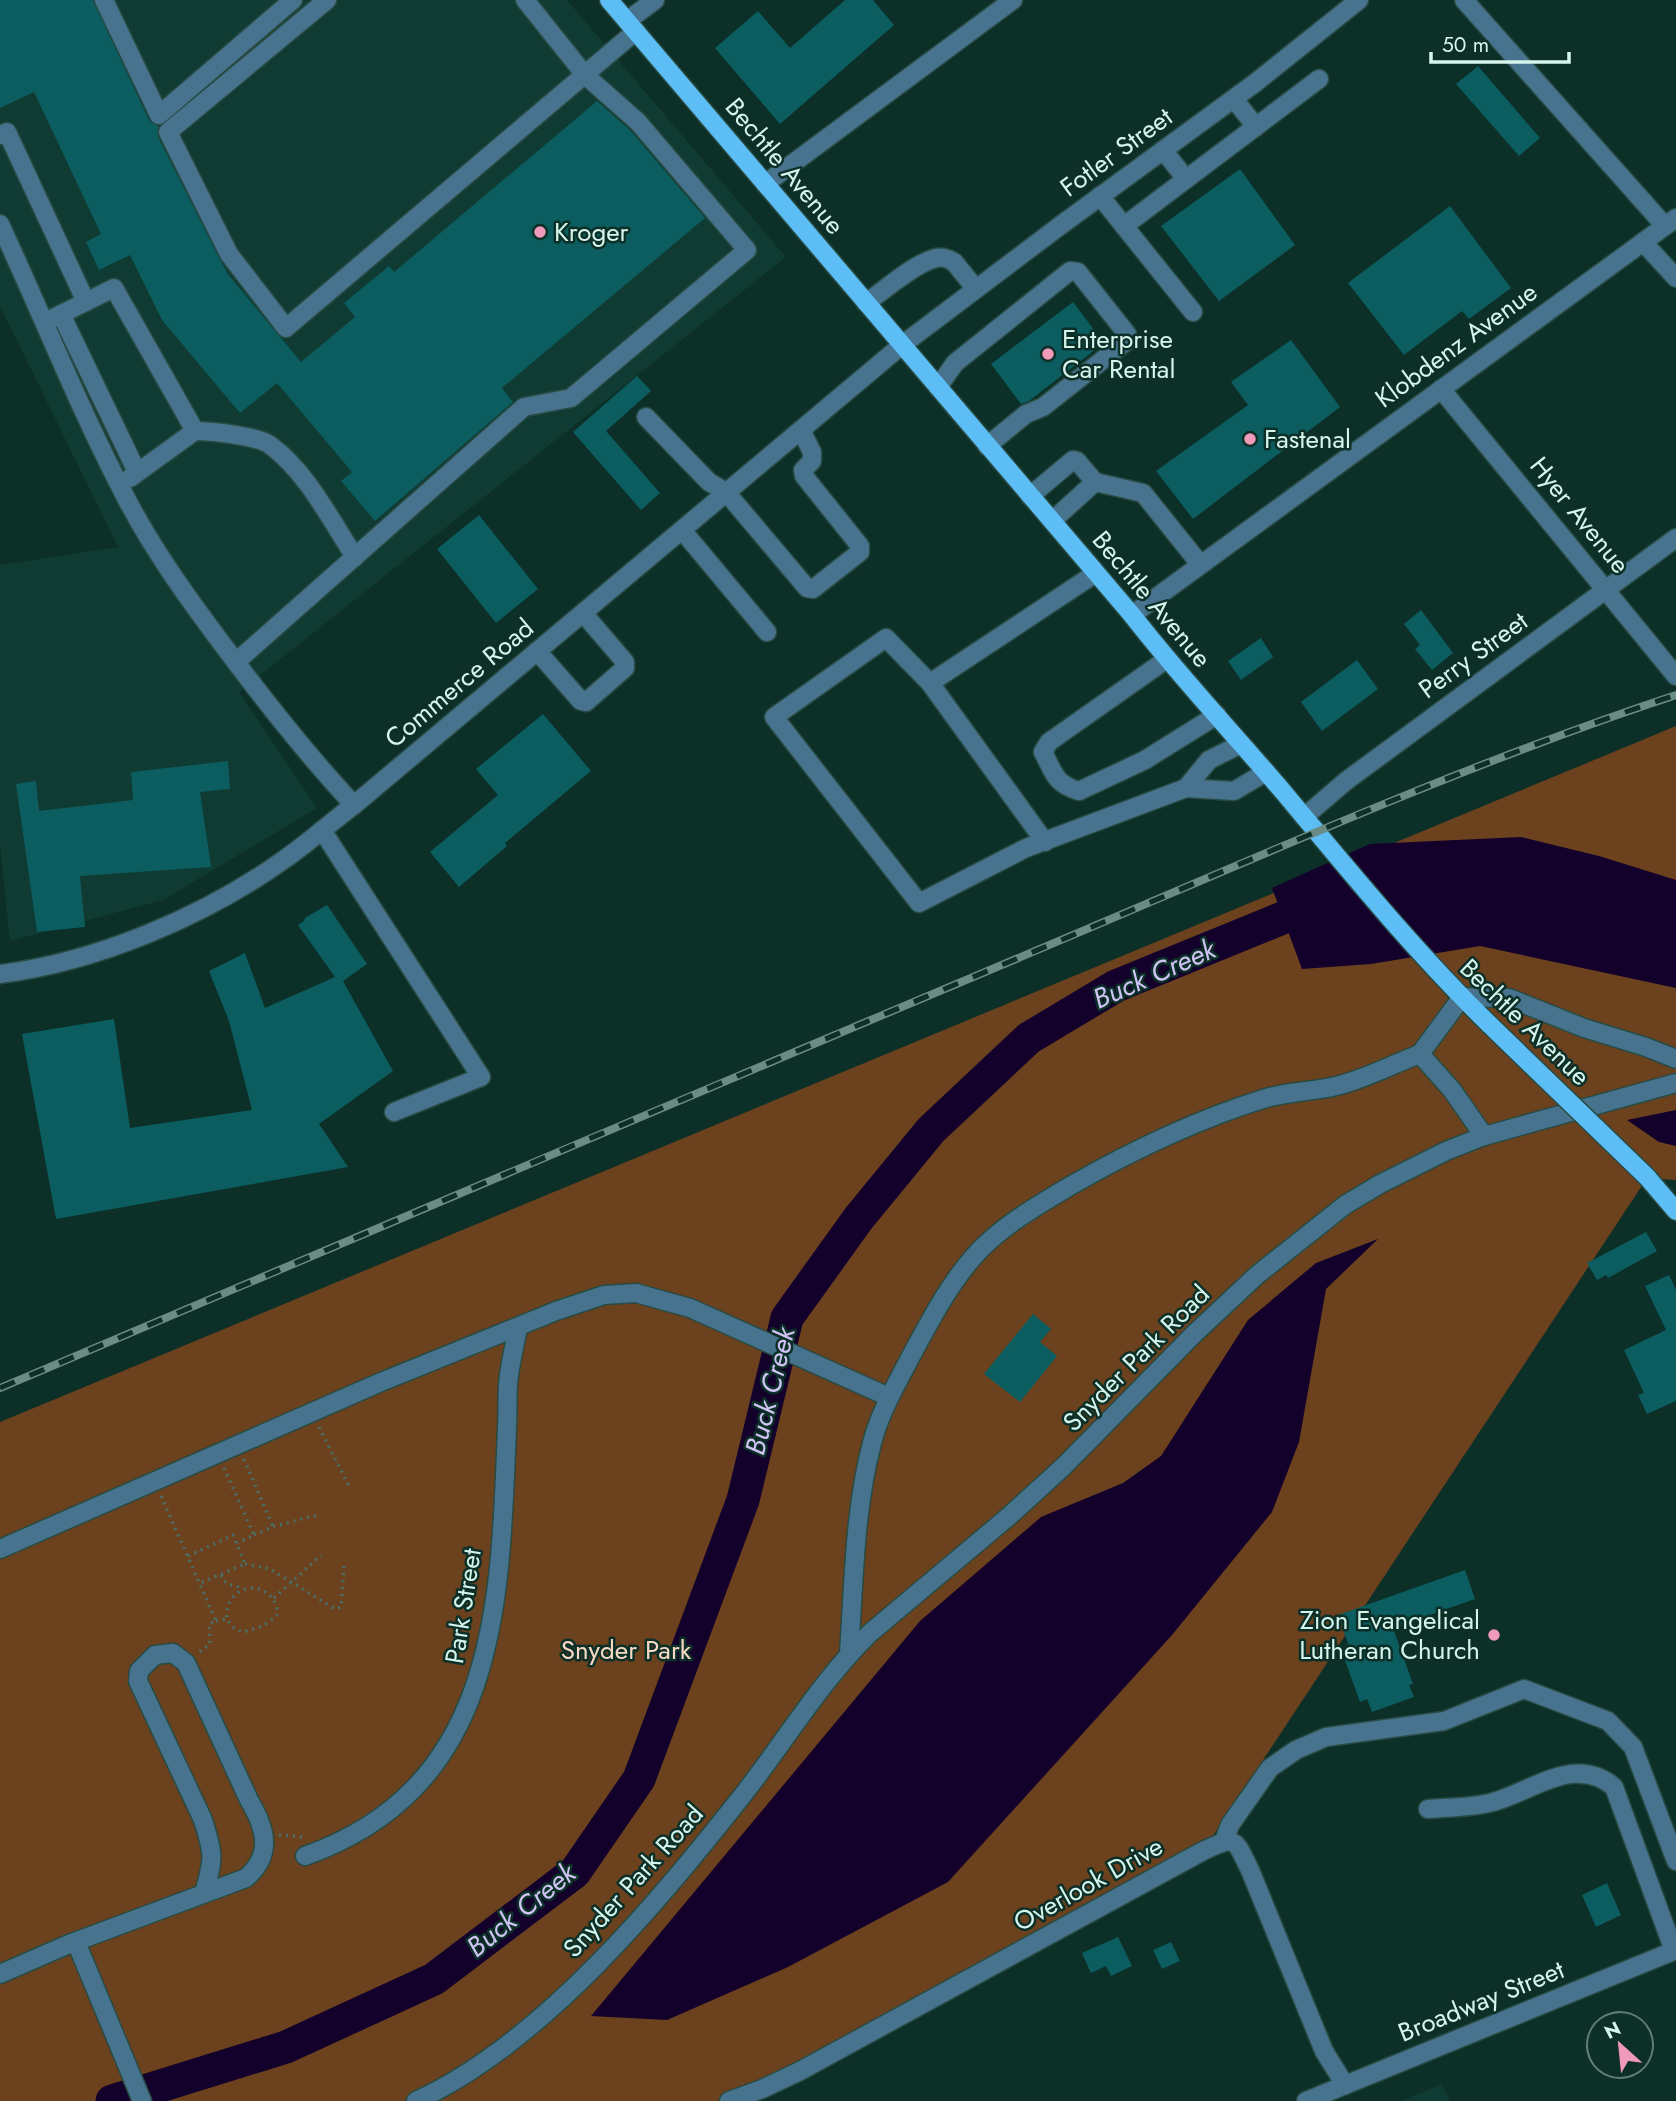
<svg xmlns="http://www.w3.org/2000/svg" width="1676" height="2101" viewBox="0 0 1676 2101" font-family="Jost,sans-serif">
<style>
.built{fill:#103b33}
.green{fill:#6c411e}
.water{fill:#13012c}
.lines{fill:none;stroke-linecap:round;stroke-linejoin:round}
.river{stroke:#13012c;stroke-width:33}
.building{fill:#0b5d5f}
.minor-casing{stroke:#284b43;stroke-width:21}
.major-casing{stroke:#284b43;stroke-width:21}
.path{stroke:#4b6e66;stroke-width:3.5;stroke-dasharray:2 5;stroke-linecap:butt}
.minor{stroke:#47738e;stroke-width:18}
.major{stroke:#5dbdf5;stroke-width:18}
.rail-casing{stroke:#6b8c84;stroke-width:8}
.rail{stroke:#0c2f28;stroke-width:5;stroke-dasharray:16;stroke-linecap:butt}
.major-bridge-casing{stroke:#284b43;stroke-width:21;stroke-linecap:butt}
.major-bridge{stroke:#5dbdf5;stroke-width:18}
.poi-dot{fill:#ef9ab8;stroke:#0c2f28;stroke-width:2.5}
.labels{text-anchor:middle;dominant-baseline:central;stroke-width:5;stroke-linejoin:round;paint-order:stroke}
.street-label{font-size:26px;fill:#d5f5ec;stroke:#0c2f28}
.poi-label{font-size:26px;fill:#d5f5ec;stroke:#0c2f28;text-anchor:start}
.park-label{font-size:26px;fill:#f7d8c3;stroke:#0c2f28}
.water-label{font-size:28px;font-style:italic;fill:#d0c4f4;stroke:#0c2f28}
</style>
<rect width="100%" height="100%" fill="#0c2f28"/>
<g class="built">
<path d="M0 0H567L786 257 239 692 317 808 163 900 10 941 0 846V565L118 547 0 306Z"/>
<path d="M1442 2084 1450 2101H1401Z"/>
</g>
<path class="green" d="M1676 726V1180L1647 1178 1203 1851 725 2101H0V1422Z"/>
<g class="water">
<path d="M1521 837 1599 856 1676 880V988L1480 946 1371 964 1302 969 1272 888 1370 844Z"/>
<path d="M1676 1110V1146L1659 1142 1627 1120Z"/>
<path d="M1378 1239 1326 1289 1299 1442 1272 1512 1172 1635 948 1882 788 1967 667 2020 591 2016 920 1621 1041 1517 1123 1483 1161 1456 1248 1320 1316 1263Z"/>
</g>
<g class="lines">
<path class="river" d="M112 2101 286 2047 434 1979 575 1872 639 1779 743 1500 787 1318 858 1219 931 1130 1029 1038 1116 986 1302 910 1326 908"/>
</g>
<g class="building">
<path d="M0 0H93L149 120 158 126V137L227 273 301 362 355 317 344 303 389 266 394 272 597 101 630 130 705 218 502 388 513 402 375 521 341 481 352 472 277 383 240 413 162 320 130 255 99 270 86 242 101 234 34 92 0 108Z"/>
<path d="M845 0H873L894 25 780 124 715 48 758 11 790 48Z"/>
<path d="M1478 66 1540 138 1519 156 1456 84Z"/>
<path d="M1240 169 1295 245 1219 301 1161 226Z"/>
<path d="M1450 206 1511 288 1469 319 1462 311 1404 355 1348 283Z"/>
<path d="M1073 302 1104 343 1029 401 1021 404 991 364Z"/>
<path d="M1291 340 1340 407 1193 519 1156 471 1248 405 1231 382Z"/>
<path d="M637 376 651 391 606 431 660 493 641 510 573 432Z"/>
<path d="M479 515 538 589 496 623 437 549Z"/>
<path d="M1421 610 1453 653 1432 670 1415 649 1420 645 1404 624Z"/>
<path d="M1261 638 1273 657 1241 680 1228 661Z"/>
<path d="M1357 660 1378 689 1322 731 1301 702Z"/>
<path d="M543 714 591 771 505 843 507 846 459 887 430 852 498 795 476 769Z"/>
<path d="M228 761 230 789 200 792 211 867 80 876 85 927 37 932 16 784 36 781 39 811 133 800 131 772Z"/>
<path d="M327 905 367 964 343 981 393 1071 319 1124 348 1167 56 1219 22 1034 114 1019 130 1128 252 1110 229 1021 209 971 245 953 265 1008 335 977 298 925 304 921 305 918Z"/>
<path d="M1646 1232 1657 1251 1608 1278 1606 1275 1597 1280 1587 1263Z"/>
<path d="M1669 1275 1676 1290V1401L1647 1414 1638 1395 1644 1393 1624 1350 1666 1330 1645 1286Z"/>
<path d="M1033 1314 1051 1329 1040 1342 1057 1356 1020 1402 984 1374Z"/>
<path d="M1465 1570 1475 1599 1393 1628 1413 1684 1409 1685 1414 1697 1372 1712 1367 1699 1360 1702 1343 1655 1351 1652 1338 1615Z"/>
<path d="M1607 1883 1621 1915 1596 1927 1582 1895Z"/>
<path d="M1118 1937 1132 1966 1111 1976 1106 1966 1091 1973 1082 1953Z"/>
<path d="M1171 1942 1180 1961 1162 1969 1153 1950Z"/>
</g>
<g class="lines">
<defs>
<g id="minor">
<path d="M104 0 159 115 293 0"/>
<path d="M327 0 168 132 229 254 286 328 636 31"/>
<path d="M1464 0 1665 226"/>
<path d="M627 21 655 0"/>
<path d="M1234 99 1256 127"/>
<path d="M0 135 7 132 86 302"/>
<path d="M1163 150 1186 179"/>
<path d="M765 184 1013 0"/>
<path d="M1100 196 1193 312"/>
<path d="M0 224C42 314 78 406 124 494 151 547 187 597 223 645 264 700 306 754 354 805"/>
<path d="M1124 226 1319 79"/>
<path d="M1643 242 1676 278"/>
<path d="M866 303C883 291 914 264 933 259 940 256 948 258 954 262L976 289"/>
<path d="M61 314 137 472"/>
<path d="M45 322 114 288 195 431C211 431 258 436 270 445 307 472 330 519 355 557"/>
<path d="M938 387 955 363 1070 271 1078 272 1127 334 1128 340 1043 407 1026 414 987 446"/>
<path d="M1441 389 1676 676"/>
<path d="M646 417 709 482 726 492 807 588 813 589 860 552V546L804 476 803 470 812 461V452L801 430"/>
<path d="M130 478 195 431"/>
<path d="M1095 482 1143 493 1200 564"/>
<path d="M1030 496 1073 460 1077 461 1095 482 1052 521"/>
<path d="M682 530 767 632"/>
<path d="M1096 573 930 683 886 638 774 717 919 903 1026 848 1186 788"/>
<path d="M1132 615 1676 218"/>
<path d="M537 651 581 701 586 702 625 668V662L583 613"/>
<path d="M1167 659 1049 742 1043 752C1054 773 1055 784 1079 791L1145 760 1217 715"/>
<path d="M236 662 524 407 571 398 747 250 638 122 585 75 525 0"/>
<path d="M930 683 1045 842"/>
<path d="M1241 744 1209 760 1186 788 1234 791 1266 772"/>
<path d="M1304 817 1346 781 1676 538"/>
<path d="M322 830 481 1077 394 1112"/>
<path d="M0 974C96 962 203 917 282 861 307 844 330 823 354 805L902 345 1061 225 1255 83 1359 0"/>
<path d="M1420 1054 1462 997 1509 998 1584 1028 1646 1047 1676 1059"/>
<path d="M0 1549 381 1382 556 1311 604 1295 636 1293 690 1308 889 1397"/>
<path d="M849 1653C854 1582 854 1512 872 1443 880 1412 896 1385 911 1356 930 1321 949 1284 976 1254 1003 1225 1037 1206 1070 1186 1131 1151 1196 1120 1263 1099 1287 1091 1312 1092 1336 1086 1363 1080 1393 1064 1420 1054L1452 1090 1484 1136"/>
<path d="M1428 1809C1448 1807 1473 1808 1493 1802 1533 1791 1575 1754 1614 1787L1674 1951"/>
<path d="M1224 1841 1230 1825 1270 1768 1296 1750 1326 1737 1444 1721 1524 1689 1608 1721 1633 1747 1676 1861"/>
<path d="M305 1856C500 1787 500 1601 507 1427 508 1413 507 1399 508 1385 509 1366 515 1346 518 1327"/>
<path d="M76 1942 142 2101"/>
<path d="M0 1974 69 1944 246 1878C274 1854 265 1827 249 1800L186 1663 173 1653 155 1655 139 1671 138 1681 203 1820C214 1855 214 1858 204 1893"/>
<path d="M416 2101C543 2043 660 1900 746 1791 787 1738 822 1680 870 1633L1008 1517 1063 1467 1194 1334 1257 1275 1345 1205 1380 1184 1446 1151 1484 1136 1676 1083"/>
<path d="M729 2101 762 2089 800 2071 1203 1851C1237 1835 1234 1838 1250 1870L1324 2051 1345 2085"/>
<path d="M1306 2101 1676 1950"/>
</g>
<g id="major">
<path d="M609 0 1132 615C1180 677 1234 734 1285 794 1351 873 1416 953 1490 1025"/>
<path d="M1647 1177 1676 1211"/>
</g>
</defs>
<use href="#minor" class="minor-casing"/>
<use href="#major" class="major-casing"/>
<g class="path">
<path d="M319 1427 350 1488"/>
<path d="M244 1459 273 1527"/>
<path d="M224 1468 254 1535 237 1543"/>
<path d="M161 1496 216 1621 209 1624 210 1644 199 1652"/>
<path d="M254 1535 275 1526 317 1515"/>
<path d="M188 1556 233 1535 245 1564 200 1583"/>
<path d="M245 1564 270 1569 335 1609 341 1607 344 1566"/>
<path d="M221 1575C224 1583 228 1585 237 1586L241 1591"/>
<path d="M274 1598 321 1555"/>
<path d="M216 1621 227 1619 233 1627 242 1632C256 1629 268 1625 278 1614 273 1575 223 1583 227 1619"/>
<path d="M279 1835 303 1837"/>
</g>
<use href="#minor" class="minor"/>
<use href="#major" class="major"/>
<defs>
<path id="rail" d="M0 1388C339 1245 677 1101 1016 959 1234 868 1451 769 1676 695"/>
</defs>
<use href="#rail" class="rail-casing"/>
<use href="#rail" class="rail"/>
<defs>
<path id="major-bridge" d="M1490 1025 1647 1177"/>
</defs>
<use href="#major-bridge" class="major-bridge-casing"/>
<use href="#major-bridge" class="major-bridge"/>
</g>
<g class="poi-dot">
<circle cx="540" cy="232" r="7"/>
<circle cx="1048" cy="354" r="7"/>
<circle cx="1250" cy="439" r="7"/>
<circle cx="1494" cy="1635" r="7"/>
</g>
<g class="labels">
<g class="street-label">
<text transform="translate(1116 152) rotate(-36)">Fotler Street</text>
<text transform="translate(785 166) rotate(50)">Bechtle Avenue</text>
<text transform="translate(1456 345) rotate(-36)">Klobdenz Avenue</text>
<text transform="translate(1580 515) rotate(51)">Hyer Avenue</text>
<text transform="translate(1152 599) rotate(50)">Bechtle Avenue</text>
<text transform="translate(1473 655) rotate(-36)">Perry Street</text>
<text transform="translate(459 683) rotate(-40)">Commerce Road</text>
<text transform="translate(1525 1022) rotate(44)">Bechtle Avenue</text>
<text transform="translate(1136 1358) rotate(-45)">Snyder Park Road</text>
<text transform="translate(463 1606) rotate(-81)">Park Street</text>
<text transform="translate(633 1881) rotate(-48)">Snyder Park Road</text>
<text transform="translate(1088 1884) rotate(-29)">Overlook Drive</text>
<text transform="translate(1481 2001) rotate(-22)">Broadway Street</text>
</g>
<g class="poi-label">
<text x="554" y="232">Kroger</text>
<text x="1062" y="339">Enterprise<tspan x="1062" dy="30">Car Rental</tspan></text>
<text x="1264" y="439">Fastenal</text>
<text x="1480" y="1620" text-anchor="end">Zion Evangelical<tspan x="1480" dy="30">Lutheran Church</tspan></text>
</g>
<g class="park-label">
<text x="626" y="1650">Snyder Park</text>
</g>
<g class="water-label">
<text transform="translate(1154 974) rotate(-24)">Buck Creek</text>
<text transform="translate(770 1391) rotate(-76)">Buck Creek</text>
<text transform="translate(521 1910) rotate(-39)">Buck Creek</text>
</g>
</g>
<g transform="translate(1620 2045) rotate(333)"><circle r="33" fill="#0c2f28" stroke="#5c7e76" stroke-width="2"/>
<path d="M0-5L12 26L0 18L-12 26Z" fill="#ef9ab8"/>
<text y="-10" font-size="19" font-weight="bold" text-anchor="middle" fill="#d5f5ec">N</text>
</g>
<path d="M1431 52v10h138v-10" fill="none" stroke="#d5f5ec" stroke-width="3.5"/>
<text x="1442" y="52" font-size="21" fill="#d5f5ec" stroke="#0c2f28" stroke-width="5" paint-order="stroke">50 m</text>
</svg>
